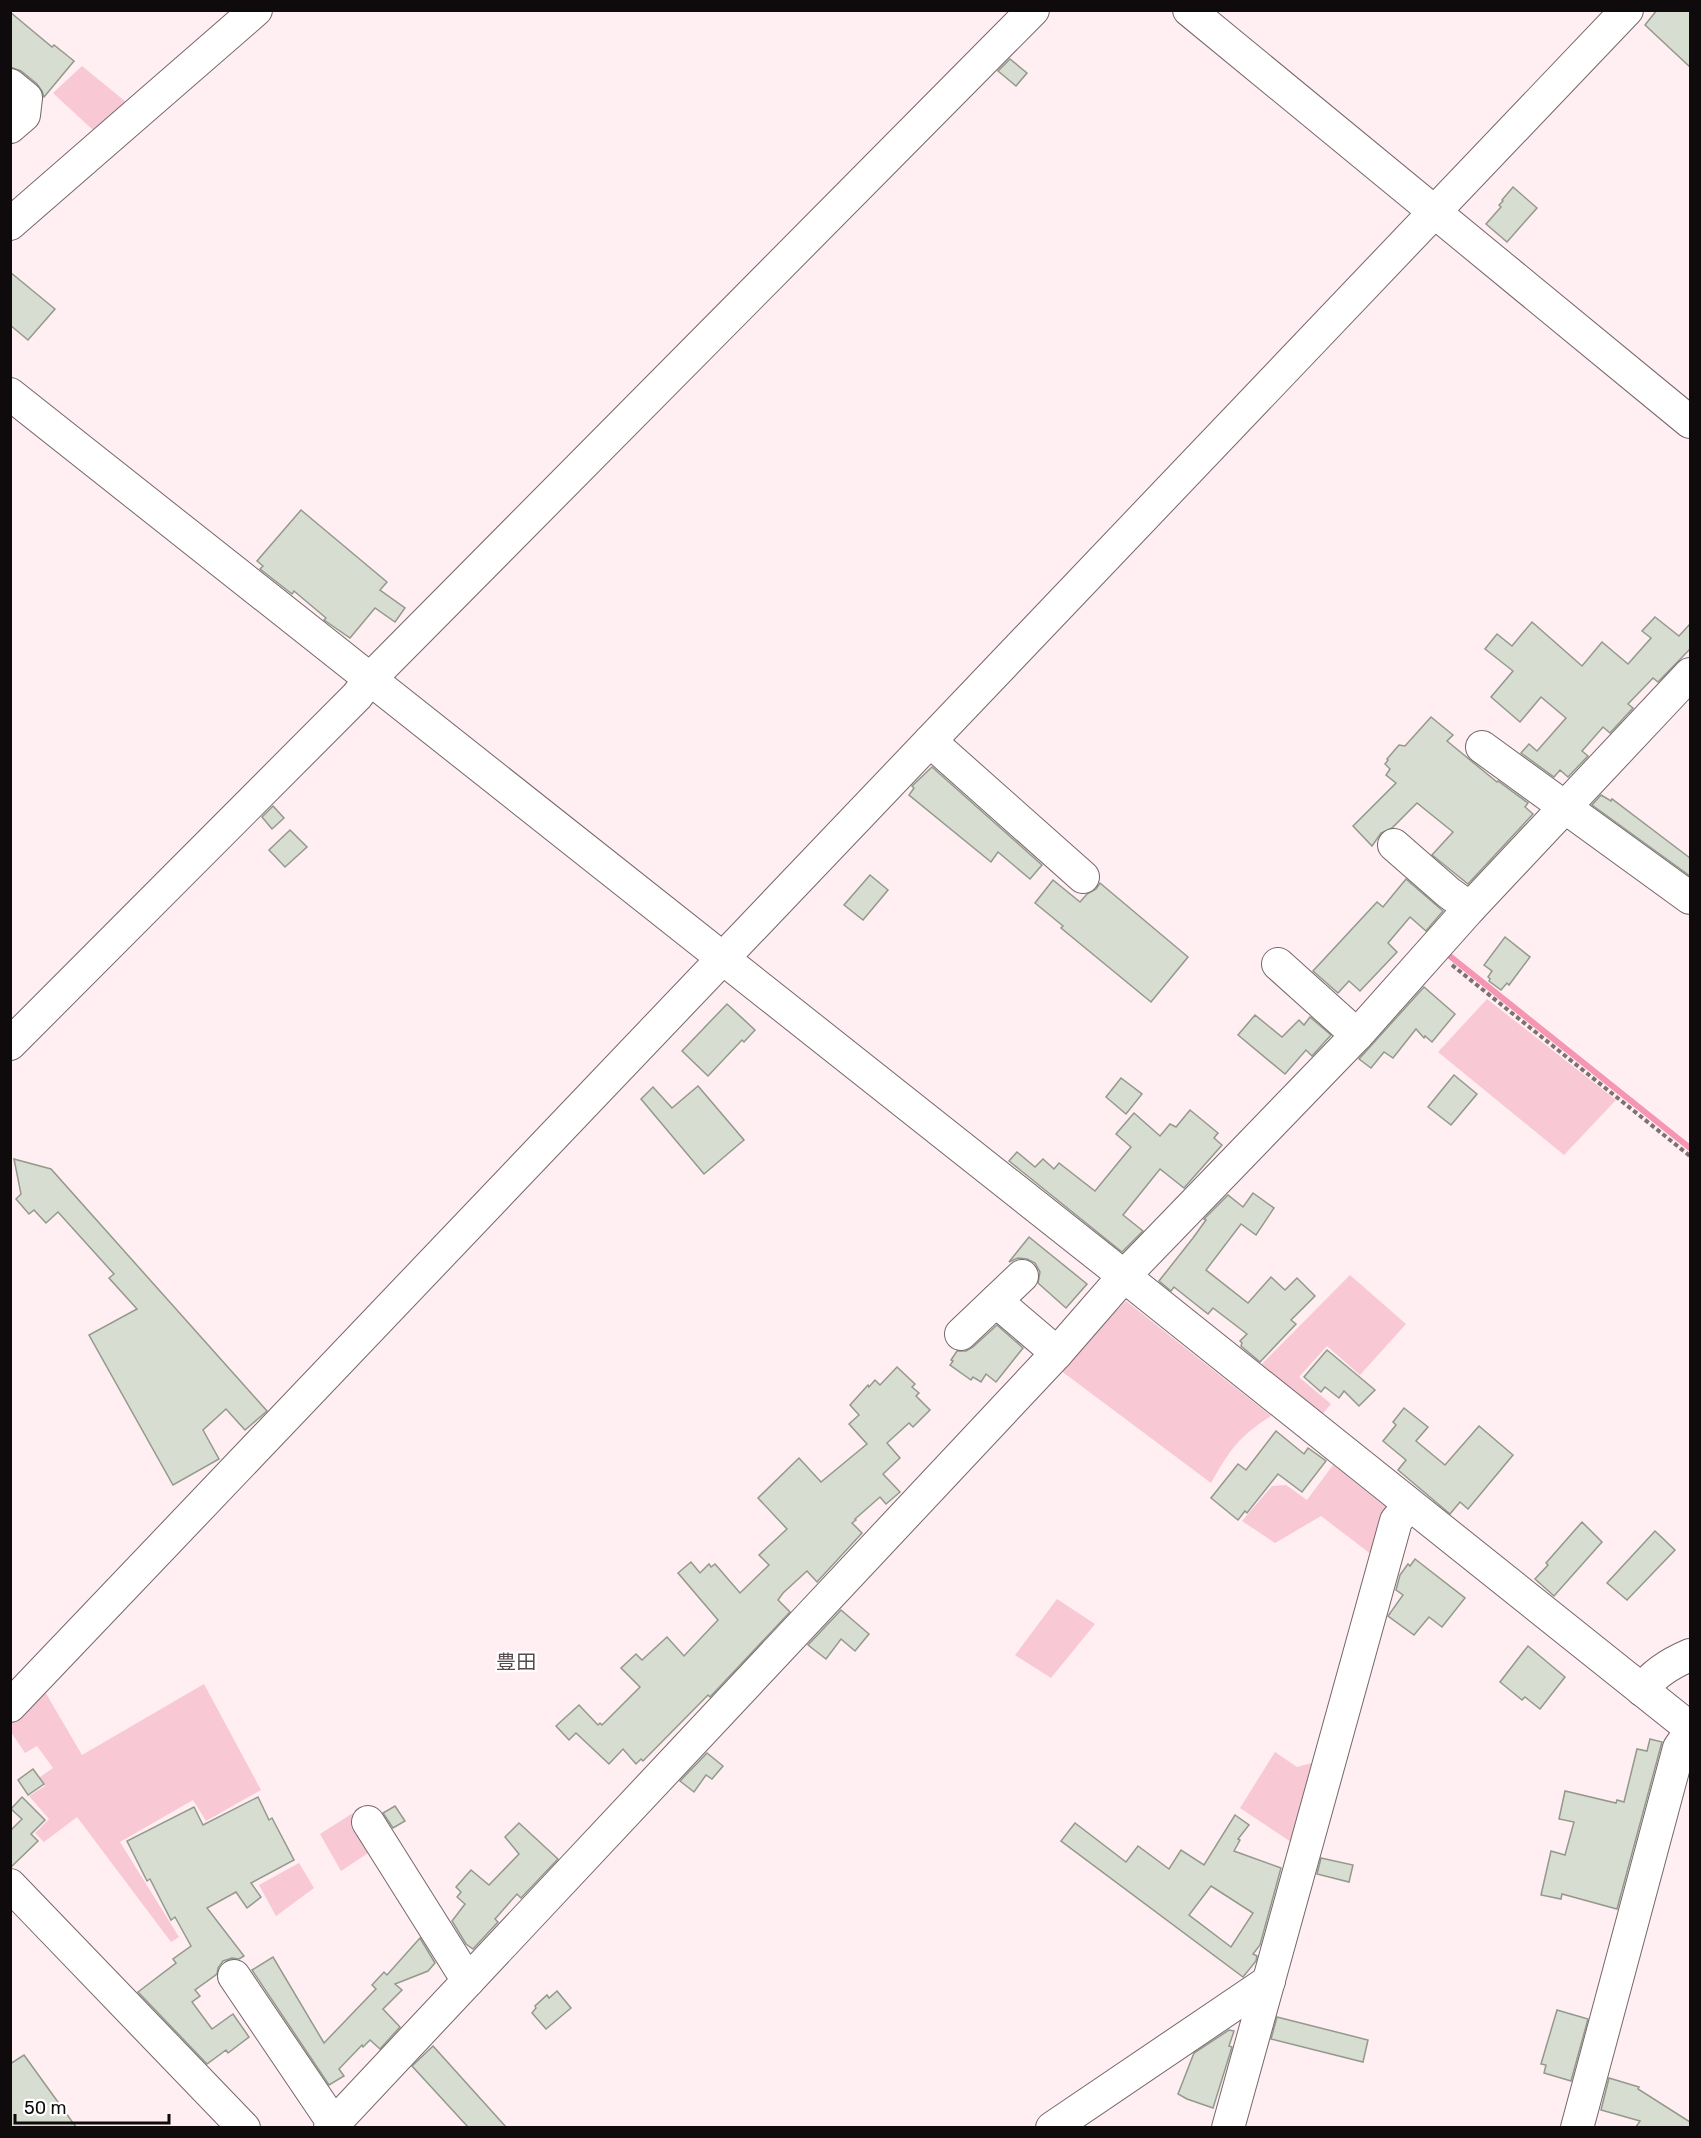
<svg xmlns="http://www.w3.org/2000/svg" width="1701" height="2138" viewBox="0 0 1701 2138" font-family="Rubik,'Noto Sans JP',sans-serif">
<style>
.green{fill:#f9c8d5}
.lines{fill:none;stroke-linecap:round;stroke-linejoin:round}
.stream{stroke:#f596b3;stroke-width:6}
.building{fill:#d7ddd0;stroke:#93998c;stroke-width:1.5;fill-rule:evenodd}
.minor-casing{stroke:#75676a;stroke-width:34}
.path{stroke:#7c7174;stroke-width:4;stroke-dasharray:4.5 3;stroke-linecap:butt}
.minor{stroke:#fff;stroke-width:32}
.labels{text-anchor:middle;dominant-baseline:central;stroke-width:4.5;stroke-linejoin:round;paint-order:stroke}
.quarter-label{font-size:20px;fill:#584a4e;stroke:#fff}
</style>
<rect width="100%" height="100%" fill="#ffeef2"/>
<g class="green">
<path d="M82 66 126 102 94 131 53 93Z"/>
<path d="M1487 999 1616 1100 1564 1155 1438 1052Z"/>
<path d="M1350 1275 1406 1324 1360 1375 1327 1346 1299 1377 1331 1404 1319 1418 1258 1368Z"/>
<path d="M1126 1301 1271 1416C1238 1437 1230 1450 1211 1483L1060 1370Z"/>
<path d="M1333 1465 1393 1513 1380 1561 1321 1516 1275 1543 1242 1521 1272 1486 1286 1485 1307 1500Z"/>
<path d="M1057 1599 1095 1624 1051 1678 1015 1655Z"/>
<path d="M204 1684 261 1790 206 1821 193 1800 120 1842 179 1937 171 1942 77 1817 44 1842 35 1833 49 1819 29 1796 45 1786 40 1777 53 1768 37 1746 25 1753 11 1732 10 1716 41 1685 82 1755Z"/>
<path d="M1320 1744 1294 1844 1240 1808 1275 1752 1297 1767 1312 1763Z"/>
<path d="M353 1813 359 1815 377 1847 341 1871 320 1834Z"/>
<path d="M299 1863 314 1888 276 1916 259 1885Z"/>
</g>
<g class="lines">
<path class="stream" d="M1446 953 1690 1148"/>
</g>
<g class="building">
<path d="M1657 10H1690V67L1645 25Z"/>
<path d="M10 12 52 47 54 45 74 61 44 97 42 91 37 84 21 71 10 67Z"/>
<path d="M1010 59 1027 73 1016 86 998 71Z"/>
<path d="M1513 187 1537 208 1507 242 1486 224 1501 207 1499 205 1503 201 1502 200Z"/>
<path d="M10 272 55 309 28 340 10 325Z"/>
<path d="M301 510 387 582 380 590 405 608 395 622 375 608 350 638 324 620 326 618 294 591 292 594 260 569 263 566 257 561Z"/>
<path d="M1655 617 1679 636 1690 624V649L1658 682 1653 678 1628 704 1633 708 1610 733 1603 727 1582 751 1588 756 1568 777 1560 770 1554 777 1521 753 1529 744 1537 751 1566 718 1541 697 1520 722 1491 697 1513 671 1485 649 1497 634 1512 646 1532 622 1582 666 1602 642 1628 664 1651 638 1642 631Z"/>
<path d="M1431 717 1453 735 1447 741 1497 782 1498 781 1528 803 1525 807 1533 814 1468 884 1432 855 1453 832 1417 803 1392 828 1381 833 1372 846 1353 826 1396 783 1386 775 1390 769 1385 764 1388 760 1387 759 1399 745 1405 746Z"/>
<path d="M932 767 1042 865 1030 879 998 852 991 862 909 795 914 788 912 786Z"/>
<path d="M1601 795 1611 801 1612 799 1690 858V876L1592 805Z"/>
<path d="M273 806 284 818 272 829 262 817Z"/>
<path d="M290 830 307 847 285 867 269 850Z"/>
<path d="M870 875 888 890 863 920 844 905Z"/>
<path d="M1406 879 1443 911 1426 931 1410 917 1388 943 1397 952 1360 991 1349 981 1338 993 1313 971 1377 902 1383 907Z"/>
<path d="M1053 880 1080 902 1087 894 1096 889 1100 883 1188 957 1151 1002 1078 942 1061 928 1063 926 1035 903Z"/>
<path d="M1505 937 1530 957 1509 985 1507 983 1501 990 1489 981 1490 979 1488 977 1492 971 1484 965Z"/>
<path d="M1424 987 1455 1014 1432 1042 1425 1036 1424 1038 1416 1029 1393 1058 1384 1052 1371 1068 1359 1059Z"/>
<path d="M727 1004 755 1030 744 1042 742 1040 708 1076 682 1051Z"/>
<path d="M1255 1015 1282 1037 1299 1020 1304 1025 1310 1017 1331 1035 1312 1056 1306 1050 1285 1074 1238 1035Z"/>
<path d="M1454 1075 1477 1094 1451 1125 1428 1107Z"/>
<path d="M1121 1078 1142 1094 1126 1114 1106 1097Z"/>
<path d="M698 1086 744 1140 704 1174 641 1099 653 1087 672 1108Z"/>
<path d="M1190 1110 1218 1133 1214 1138 1222 1145 1184 1188 1160 1169 1123 1215 1143 1231 1122 1252 1009 1161 1017 1152 1035 1167 1043 1159 1054 1169 1059 1163 1095 1191 1131 1147 1116 1134 1134 1113 1160 1136 1170 1124 1176 1127Z"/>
<path d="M14 1159 51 1169 267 1411 245 1430 226 1409 203 1430 219 1459 173 1485 89 1335 137 1309 109 1278 114 1274 58 1212 46 1223 34 1210 29 1214 16 1199 21 1194Z"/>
<path d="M1253 1193 1274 1208 1256 1235 1241 1224 1206 1270 1248 1303 1271 1277 1285 1290 1297 1278 1315 1296 1291 1320 1296 1324 1260 1362 1241 1346 1242 1343 1240 1341 1247 1334 1213 1308 1208 1314 1174 1287 1171 1291 1159 1281 1193 1238 1206 1220 1204 1219 1228 1195 1243 1207Z"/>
<path d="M1029 1237 1087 1284 1066 1308 1038 1283 1040 1272 1035 1263 1027 1259 1018 1258 1009 1262Z"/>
<path d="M997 1325 1023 1348 996 1382 986 1374 981 1382 973 1377 971 1380 950 1365 953 1361 951 1360 957 1351H966L973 1347Z"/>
<path d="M1327 1350 1375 1390 1359 1406 1344 1391 1339 1398 1325 1387 1321 1392 1304 1377Z"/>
<path d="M897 1367 915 1384 912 1387 919 1393 916 1396 930 1410 913 1427 909 1423 887 1443 900 1458 883 1474 900 1492 886 1504 880 1497 855 1519 856 1520 852 1523 862 1533 817 1582 807 1571 783 1593 778 1600 790 1612 710 1697 708 1695 643 1761 641 1759 636 1764 623 1749 609 1764 576 1733 569 1740 556 1726 579 1705 598 1725 600 1723 602 1725 640 1687 621 1668 636 1654 642 1660 667 1637 684 1656 718 1620 678 1573 691 1562 700 1573 709 1564 711 1567 715 1564 740 1593 769 1565 759 1555 787 1529 758 1498 799 1458 821 1482 867 1444 849 1424 859 1415 850 1405 868 1385 869 1387 875 1380 880 1385Z"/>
<path d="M1404 1408 1428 1427 1416 1441 1445 1465 1479 1426 1513 1455 1468 1509 1460 1502 1450 1514 1398 1470 1406 1460 1383 1441 1396 1425 1393 1422Z"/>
<path d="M1276 1431 1304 1454 1308 1448 1326 1461 1302 1492 1278 1474 1247 1513 1245 1511 1238 1520 1211 1498 1238 1464 1246 1470Z"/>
<path d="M1582 1522 1602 1542 1554 1596 1535 1579 1548 1565 1546 1563Z"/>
<path d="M1655 1531 1675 1550 1627 1600 1607 1583Z"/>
<path d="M1415 1559 1465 1598 1442 1627 1429 1617 1414 1635 1388 1616 1403 1595 1396 1590 1400 1575 1408 1564 1410 1566Z"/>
<path d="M841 1610 869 1634 855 1651 841 1639 826 1659 808 1645Z"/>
<path d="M1528 1646 1565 1677 1540 1709 1525 1697 1522 1700 1500 1682Z"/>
<path d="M1650 1739 1662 1742 1617 1909 1562 1894 1561 1899 1541 1895 1551 1851 1565 1855 1574 1822 1559 1819 1565 1791 1616 1803 1617 1800 1624 1802 1637 1749 1647 1751Z"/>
<path d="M707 1753 723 1766 712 1779 706 1775 694 1792 680 1781Z"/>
<path d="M33 1769 44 1784 28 1795 18 1780Z"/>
<path d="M22 1797 45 1820 31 1834 38 1841 10 1868V1831L22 1819 11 1809Z"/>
<path d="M258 1797 269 1820 272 1818 294 1860 251 1883 261 1897 247 1908 236 1892 207 1908 244 1956 239 1959 232 1958 223 1961 218 1968 217 1974 195 1990 200 1996 192 2002 212 2029 233 2014 249 2037 228 2053 226 2050 207 2064 138 1992 176 1963 173 1959 191 1946 175 1917 171 1920 150 1879 147 1881 127 1841 194 1807 203 1825Z"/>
<path d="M395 1806 405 1821 393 1828 383 1813Z"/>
<path d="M1235 1815 1249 1825 1238 1839 1240 1840 1234 1851 1281 1868 1260 1945 1253 1954 1257 1956 1256 1961 1243 1977 1061 1841 1075 1823 1126 1862 1138 1846 1169 1869 1181 1850 1204 1865ZM1211 1886 1253 1913 1231 1947 1189 1915Z"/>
<path d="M519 1823 558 1859 521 1898 517 1894 495 1919 498 1922 473 1949 466 1944 452 1921 465 1904 457 1897 461 1892 456 1887 471 1870 489 1885 519 1854 505 1837Z"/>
<path d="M1321 1858 1353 1865 1349 1882 1317 1874Z"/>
<path d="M420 1938 435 1963 428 1971 395 1984 402 1990 383 2009 400 2027 380 2049 370 2040 363 2047 362 2045 339 2069 344 2076 329 2085 252 1970 273 1957 324 2043 372 1993 376 1989 372 1985 384 1972 387 1975Z"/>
<path d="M557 1991 571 2008 546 2029 532 2013 536 2008 535 2006 547 1995 549 1998Z"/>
<path d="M1557 2010 1588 2019 1571 2081 1544 2073 1546 2065 1541 2064Z"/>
<path d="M1277 2017 1368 2040 1363 2062 1271 2039Z"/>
<path d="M1229 2030 1234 2031 1229 2046 1232 2047 1213 2108 1187 2099 1178 2094 1194 2053Z"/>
<path d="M433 2046 506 2127H468L412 2066Z"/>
<path d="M24 2055 76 2127H10V2064Z"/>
<path d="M1609 2078 1639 2087 1638 2089 1690 2122V2127H1636L1640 2121 1601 2110Z"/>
</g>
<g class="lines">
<defs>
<g id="minor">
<path d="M1189 10 1690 422"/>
<path d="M10 85 26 98 24 115 10 127"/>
<path d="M10 224 256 10"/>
<path d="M10 394C381 689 754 981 1124 1276L1057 1353 330 2128"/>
<path d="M1690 674 1470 908 1357 1035 1124 1276 1690 1728"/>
<path d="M930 741 1083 877"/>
<path d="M1482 747 1690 898"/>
<path d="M1394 845 1449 893 1470 908"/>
<path d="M1278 964 1357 1035"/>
<path d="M10 1044 357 696 369 680 1033 10"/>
<path d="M996 1301 1057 1353"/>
<path d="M961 1334 1022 1276"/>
<path d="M1642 1690C1654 1673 1671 1663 1690 1655"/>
<path d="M10 1706 1627 10"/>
<path d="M368 1822 468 1981"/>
<path d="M10 1885 244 2128"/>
<path d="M234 1976 334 2124"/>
<path d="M1052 2128 1269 1981"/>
<path d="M1228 2128 1396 1521 1409 1505"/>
<path d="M1577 2128 1679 1748 1690 1732"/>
</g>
</defs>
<use href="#minor" class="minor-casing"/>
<path class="path" d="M1452 965 1690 1156"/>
<use href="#minor" class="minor"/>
</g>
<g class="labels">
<g class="quarter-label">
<text x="516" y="1662">豊田</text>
</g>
</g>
<rect width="1701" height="2138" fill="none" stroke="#0f0a0b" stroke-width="24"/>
<path d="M15 2114v9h154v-9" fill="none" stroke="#0f0a0b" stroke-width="3"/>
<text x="24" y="2114" font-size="18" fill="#0f0a0b" stroke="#ffffff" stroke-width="4.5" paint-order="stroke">50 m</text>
</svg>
